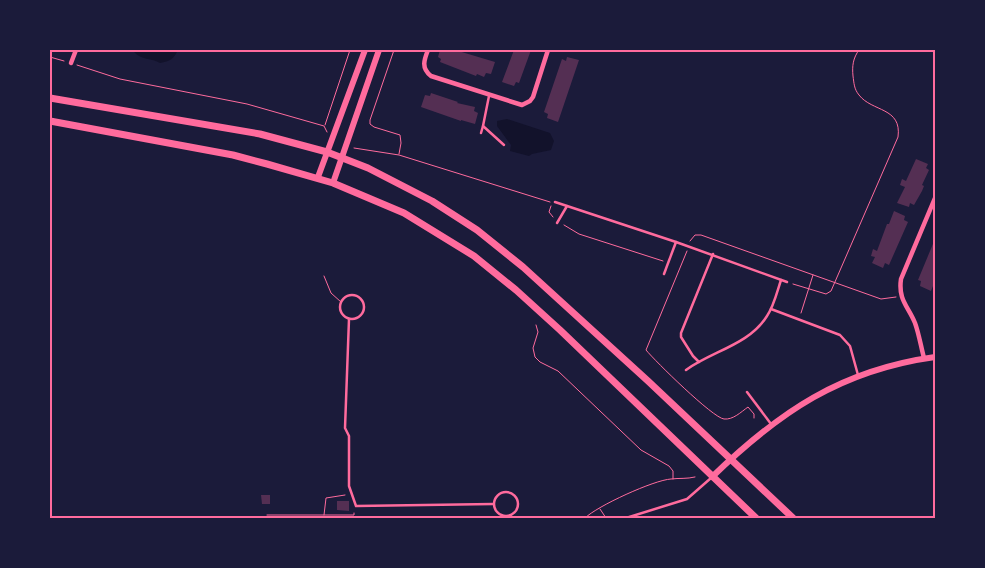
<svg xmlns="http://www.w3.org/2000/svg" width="985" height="568" viewBox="0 0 985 568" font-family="Mulish,sans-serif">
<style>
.water{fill:#12122b}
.building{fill:#542f53}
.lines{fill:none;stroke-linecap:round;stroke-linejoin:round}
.path{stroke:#ff6b9d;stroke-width:1}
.service{stroke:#ff6b9d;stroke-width:2.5}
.minor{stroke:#ff6b9d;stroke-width:4.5}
.secondary{stroke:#ff6b9d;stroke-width:6}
.primary{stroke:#ff6b9d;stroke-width:7}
.neatline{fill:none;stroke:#ff6b9d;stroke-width:2}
</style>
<rect width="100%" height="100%" fill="#1b1b3a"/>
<g class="water">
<path d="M136 50H178C174 59 170 61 160 63 152 58 141 60 134 52Z"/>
<path d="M507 119 550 133 554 141 551 150 532 154 529 156 510 151 511 145 497 126V121Z"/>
</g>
<g class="building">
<path d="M440 50H455L495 62 491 74 486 73 484 77 477 74 476 76 440 62 441 59 438 57Z"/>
<path d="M514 50H531L519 83 516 82 514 86 502 82Z"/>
<path d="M567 57 579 60 558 122 547 118 548 114 544 112 562 59 566 61Z"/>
<path d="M431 93 458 102 457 103 475 107 474 111 478 113 475 124 461 120V121L421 107 425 95 430 96Z"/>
<path d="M916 159 928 164 926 168 929 170 922 185 924 186 922 191 914 205 910 203 909 207 897 203 905 187 900 185 902 179 906 181Z"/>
<path d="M894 211 905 216 904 220 908 222 889 265 885 263 883 268 872 263 875 257 871 256 873 249 877 251 887 224H889Z"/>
<path d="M935 239V281L931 291 920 286 921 281 918 280Z"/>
<path d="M261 495H270V504H262Z"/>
<path d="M337 501H349V511L337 510Z"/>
</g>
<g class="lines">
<g class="path">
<path d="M394 50 370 120V124L374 127 400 135 401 143 399 154"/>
<path d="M50 57 64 61"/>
<path d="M77 65 120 79 247 104 324 126 327 132"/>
<path d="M325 125 350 50"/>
<path d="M354 148 399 155 550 202"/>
<path d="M551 206 549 212 553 217"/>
<path d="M564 225 579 234 663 261"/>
<path d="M690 241 695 235H701L881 299 896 297"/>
<path d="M687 251 646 350C655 361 713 418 724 419 733 420 741 412 748 407L754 414V418"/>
<path d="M324 276 331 293 341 302"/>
<path d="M793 284 826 294 831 291 898 137C902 107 872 112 859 95 854 89 854 83 853 76 852 66 853 58 859 50"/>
<path d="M801 313 813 275"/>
<path d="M536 325 538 332 533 348 535 357 540 362 558 371 641 450 669 466 673 471V479"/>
<path d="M600 509 606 518"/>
<path d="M267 515H354V513"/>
<path d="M324 515 326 498 345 495"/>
<path d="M585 518C597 506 654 480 671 479 679 478 687 479 695 477"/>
</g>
<g class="service">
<path d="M489 96 483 126 504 145"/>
<path d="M481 133 483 126"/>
<path d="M555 202 676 242 787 282"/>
<path d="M557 223 567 206"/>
<path d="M664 274 676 242"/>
<circle cx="352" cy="307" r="12"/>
<path d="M771 309 840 335 850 346 858 375"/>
<path d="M349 319 345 428 349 436V486L356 506 493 504"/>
<path d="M699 362 693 356 681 337V333L713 254"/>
<path d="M686 370C712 351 749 345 767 316 774 306 777 292 781 280"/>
<path d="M747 392 771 424"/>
<circle cx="506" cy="504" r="12"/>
<path d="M626 518 687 499 711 478"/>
</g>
<g class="minor">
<path d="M428 50C424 60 421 68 431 76L522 105 530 101 533 97 548 50"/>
<path d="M71 63 76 50"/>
<path d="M924 358C921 347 919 334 915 323 908 306 898 300 901 279L935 198"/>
</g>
<g class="secondary">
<path d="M318 177 365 50"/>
<path d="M333 183 379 50"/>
<path d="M712 477C779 412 841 370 935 357"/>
</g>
<g class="primary">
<path d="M50 98 260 134 327 152 368 168 432 201 477 230 523 267 648 381 793 518"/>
<path d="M50 121 233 155 267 164 333 183 404 213 474 256 516 290 560 330 756 518"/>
</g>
</g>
<rect width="985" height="568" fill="none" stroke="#1b1b3a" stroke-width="102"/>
<rect x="51" y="51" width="883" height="466" class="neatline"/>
</svg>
